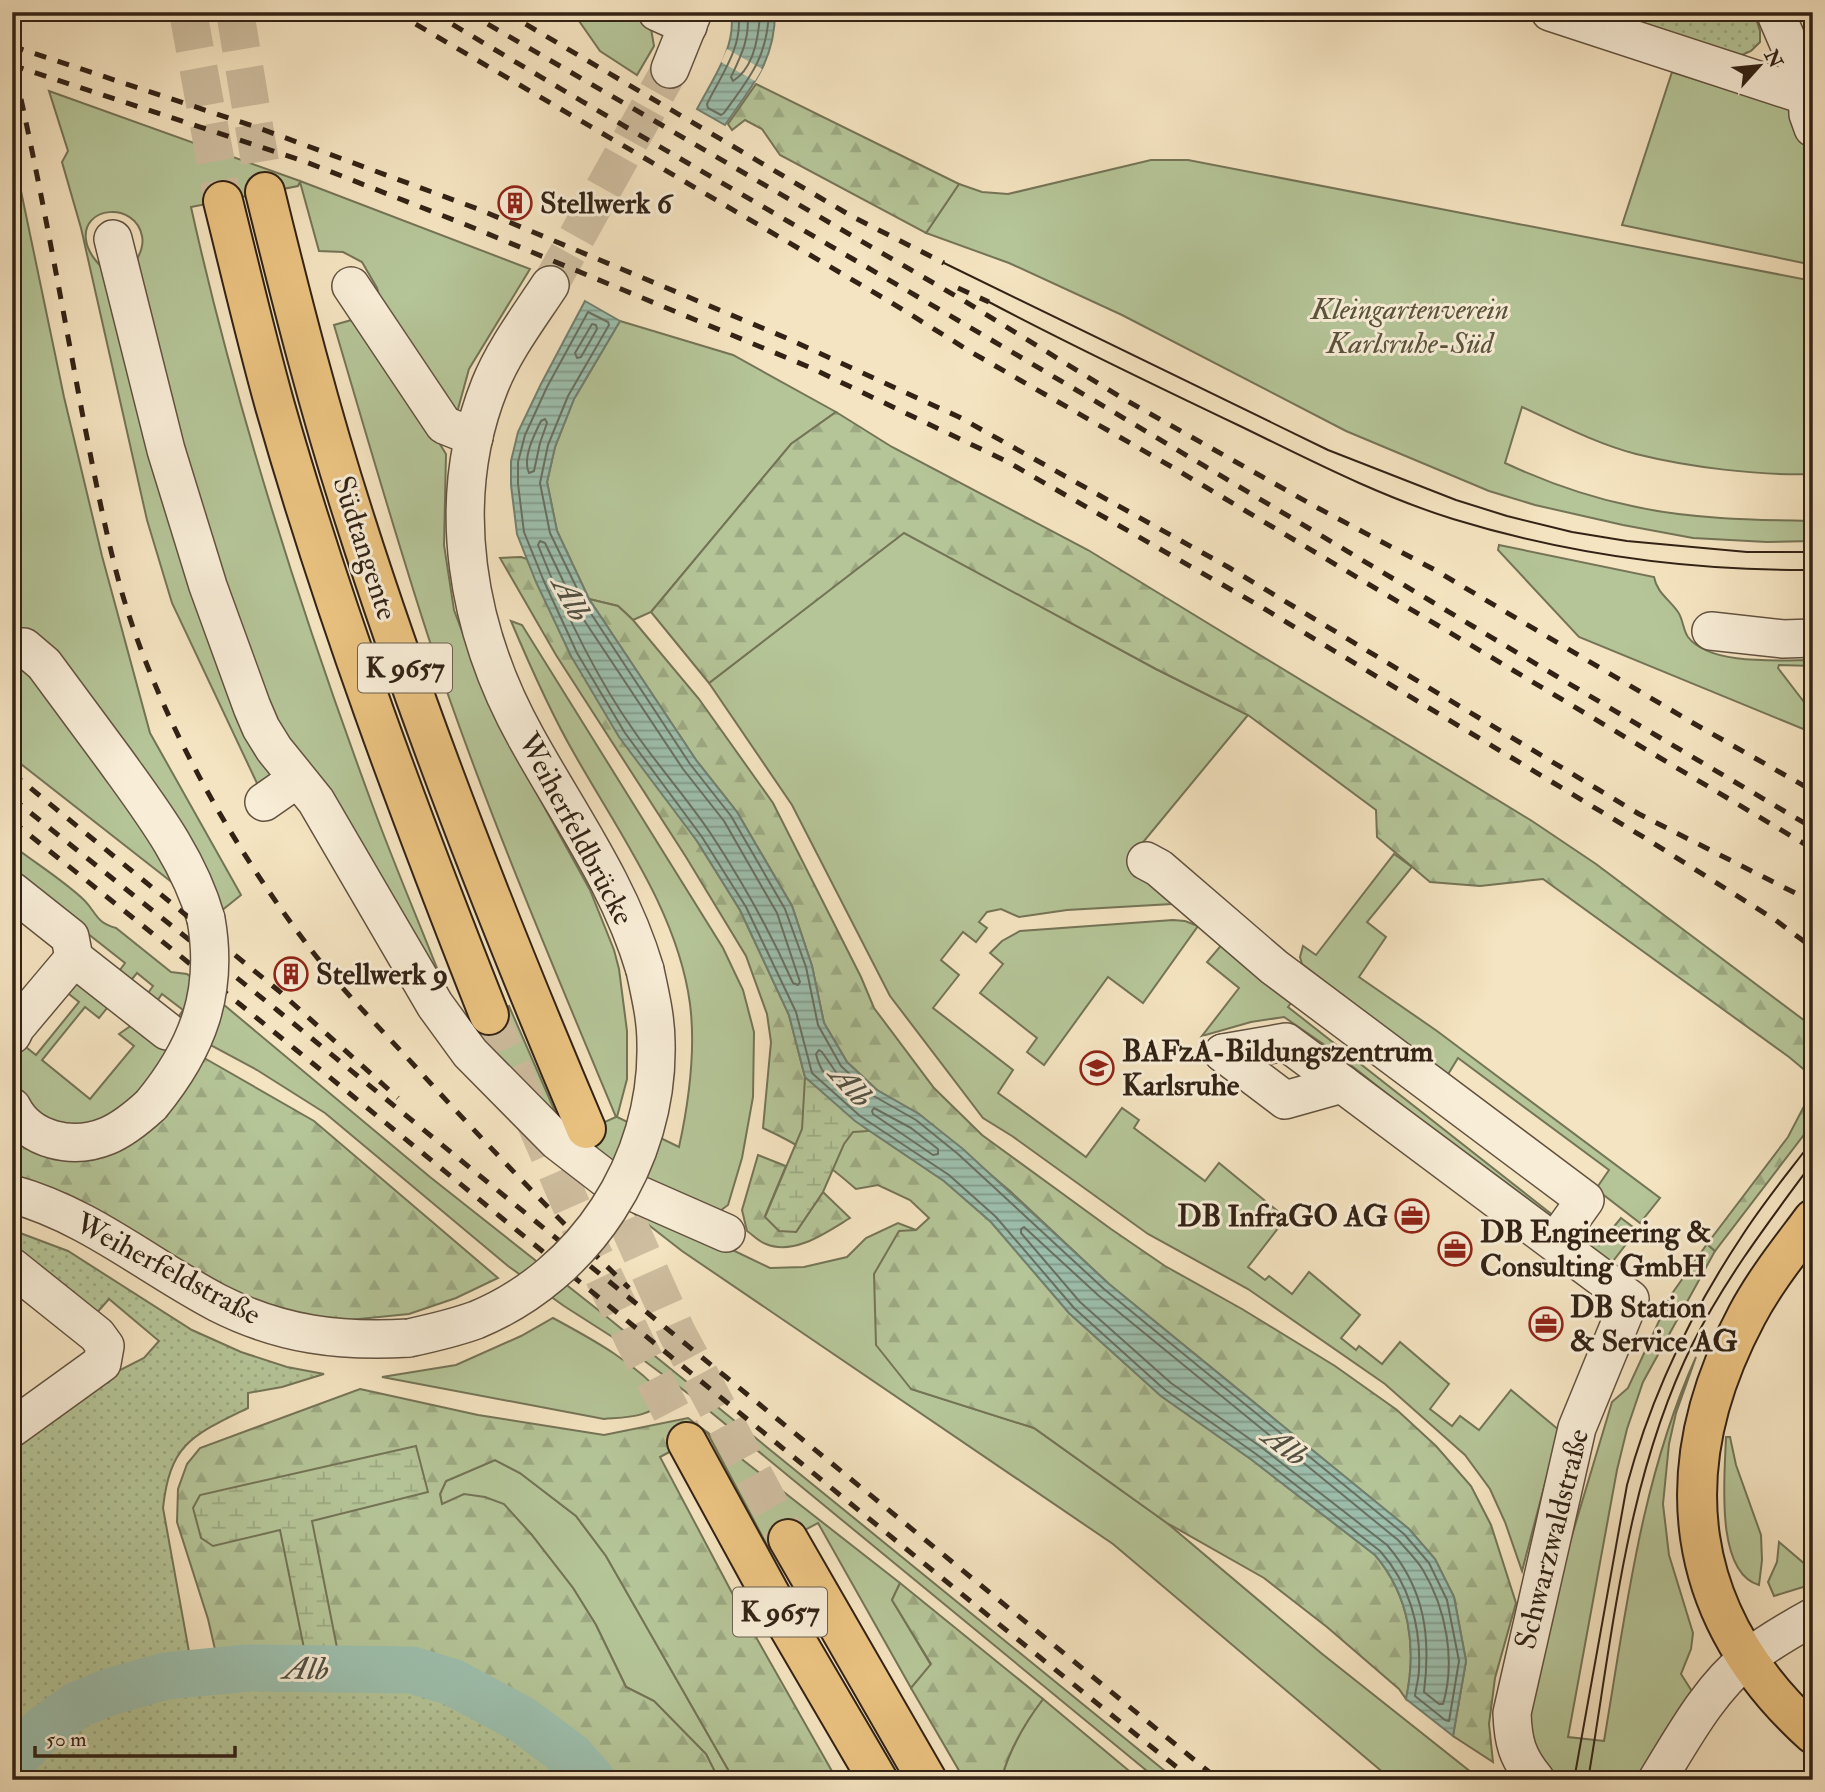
<svg xmlns="http://www.w3.org/2000/svg" width="1825" height="1792" viewBox="0 0 1825 1792" font-family="'IM FELL Double Pica',serif">
<style>
.green{fill:#b5c598;stroke:#747456;stroke-width:2}
.forest{fill:url(#forest-firs);stroke:#747456;stroke-width:2}
.wetland{fill:url(#wetland-marsh);stroke:#747456;stroke-width:2}
.park{fill:url(#park-dots);stroke:#747456;stroke-width:2}
.water{fill:url(#water-rules);stroke:#728070;stroke-width:2}
.pier{fill:#f5e4c1}
.lines{fill:none;stroke-linecap:round;stroke-linejoin:round}
.shore{stroke:#687061;stroke-width:2}
.river{stroke:#9dbfad;stroke-width:47}
.minor-tunnel{stroke:#cebd9f;stroke-width:37;stroke-dasharray:37 18;stroke-linecap:butt}
.highway-tunnel{stroke:#cebd9f;stroke-width:38;stroke-dasharray:38 19;stroke-linecap:butt}
.minor-casing{stroke:#635240;stroke-width:40}
.major-casing{stroke:#322215;stroke-width:42}
.highway-casing{stroke:#322215;stroke-width:42}
.minor{stroke:#f8edd7;stroke-width:37}
.major{stroke:#eac280;stroke-width:38}
.highway{stroke:#eac280;stroke-width:38}
.tram{stroke:#322215;stroke-width:2}
.rail{stroke:#322215;stroke-width:5;stroke-dasharray:12 12;stroke-linecap:butt}
.minor-bridge-casing{stroke:#635240;stroke-width:40;stroke-linecap:butt}
.minor-bridge{stroke:#f8edd7;stroke-width:37}
.labels{text-anchor:middle;dominant-baseline:central;stroke-width:6;stroke-linejoin:round;paint-order:stroke}
.shield{fill:#f8edd7;stroke:#6d5f4f;stroke-width:2}
.shield-label{font-size:28px;font-weight:bold;fill:#322215}
.poi-label{font-size:30px;font-weight:bold;fill:#322215;stroke:#f8edd7;text-anchor:start}
.park-label{font-size:30px;font-style:italic;fill:#59533c;stroke:#f8edd7}
.street-label{font-size:30px;fill:#322215;stroke:#f8edd7}
.water-label{font-size:32px;font-style:italic;fill:#525143;stroke:#f8edd7}
</style>
<defs>
<pattern id="forest-firs" width="22" height="20" patternUnits="userSpaceOnUse" patternTransform="scale(1.75)"><rect width="22" height="20" fill="#b5c598"/><path d="M5 1l3.5 6h-7zM16 11l3.5 6h-7z" fill="#9ca982"/></pattern>
<pattern id="wetland-marsh" width="20" height="14" patternUnits="userSpaceOnUse" patternTransform="scale(1.75)"><rect width="20" height="14" fill="#b5c598"/><path d="M1 5h8M5 5V1M11 12h8M15 12V8" fill="none" stroke="#9ca982"/></pattern>
<pattern id="park-dots" width="8" height="8" patternUnits="userSpaceOnUse" patternTransform="scale(1.75)"><rect width="8" height="8" fill="#b5c598"/><path d="M2 2h.1M6 6h.1" fill="none" stroke="#9ca982" stroke-width="1.8" stroke-linecap="round"/></pattern>
<pattern id="water-rules" width="6" height="5" patternUnits="userSpaceOnUse" patternTransform="scale(1.75)"><rect width="6" height="5" fill="#9dbfad"/><path d="M0 2.5h6" fill="none" stroke="#819b8c"/></pattern>
</defs>
<rect width="100%" height="100%" fill="#f5e4c1"/>
<filter id="stains"><feTurbulence type="fractalNoise" baseFrequency=".00286" numOctaves="4"/><feColorMatrix values="0 0 0 0 .2 0 0 0 0 .09 0 0 0 0 .02 0 0 0 .5 -.17"/></filter>
<radialGradient id="worn" r=".72"><stop offset=".6" stop-color="#630" stop-opacity="0"/><stop offset="1" stop-color="#630" stop-opacity=".3"/></radialGradient>
<g class="green">
<path d="M566 12H640L649 17 654 46 637 75 600 51 579 21Z"/>
<path d="M1672 72 1796 111 1813 149V265L1622 225Z"/>
<path d="M49 91 300 181 530 269 469 369 458 409 451 413 444 411 389 330 377 288 362 262 343 252 319 251 300 182 298 186 191 207C236 410 300 609 372 804 395 867 422 929 446 991L436 994 321 795 267 726 250 684 184 486 128 287C127 268 146 254 142 236 135 201 81 206 86 240 89 261 110 271 117 289 150 411 178 534 224 651 245 703 252 734 289 778L263 796 172 603 147 520 81 228 62 162 68 151Z"/>
<path d="M12 148 64 397 102 556 150 733 241 895 215 916 12 757Z"/>
<path d="M1151 160H1188L1813 281V474C1760 476 1688 467 1636 454 1597 444 1559 424 1522 407L1505 463C1546 482 1588 497 1632 506 1688 519 1755 520 1813 521V541L1767 542 1693 538 1623 525 1535 505 1489 491 1346 431 1122 315 1009 263 926 233 959 184 982 192 1008 194Z"/>
<path d="M362 317 446 454 444 545 454 610 478 674 515 754 590 890 614 950 619 969 627 1031V1079L617 1117 679 1147C689 1101 696 1051 690 1004 678 913 619 833 575 755 550 712 530 666 511 621L522 625 723 948 743 990 754 1032 753 1097 742 1158 728 1205 716 1214 695 1212 584 1156 502 1074 461 1027 509 1006 567 1139 616 1117C550 959 483 802 429 639 395 535 365 430 334 325Z"/>
<path d="M620 321 733 355 836 412 791 444 651 612 633 620 618 606 589 599 557 531 547 482 555 447 574 399Z"/>
<path d="M904 532 1156 669 1248 715 1130 858 1174 900 1172 904 1067 910 1019 917 1001 909 987 912 979 922 987 928 976 942 963 932 941 960 959 975 933 1008 1013 1070 998 1093 1086 1157 1122 1108 1139 1120 1134 1128 1205 1181 1219 1163 1286 1218 1248 1267 1265 1280 1269 1276 1292 1294 1309 1272 1360 1315 1341 1338 1356 1350 1359 1346 1382 1364 1400 1342 1449 1384 1430 1409 1452 1426 1460 1416 1479 1430 1511 1390 1559 1430 1522 1571 1505 1522 1490 1489 1465 1455 1385 1384 1248 1289 1148 1234 1012 1136 983 1118 890 996 792 805 709 683Z"/>
<path d="M1499 545 1654 577C1657 593 1669 599 1678 612 1683 619 1683 630 1688 637 1710 666 1780 660 1813 660V666L1779 665 1778 668 1804 702 1813 701V733L1579 637 1498 550Z"/>
<path d="M12 845C35 863 63 880 84 900 97 913 95 922 116 928L171 972 187 974 430 1177 602 1313 1176 1780H1158L690 1395 614 1338 564 1306 508 1266 325 1113 257 1070 173 1025 183 1010 162 994 151 1010 141 1003 153 986 137 973 123 990 112 981 125 963 12 874Z"/>
<path d="M1394 854 1412 867 1367 922 1386 937 1359 977 1437 1031 1660 1198 1640 1223 1596 1189 1609 1170 1458 1058 1447 1076 1302 964 1300 957 1303 946 1316 955Z"/>
<path d="M1173 920 1185 921 1198 926 1143 1003 1108 977 1044 1065 1027 1052 1037 1038 980 993 1003 964 990 953 1002 941 1020 931Z"/>
<path d="M1223 943 1295 998 1288 1007 1554 1216 1549 1221 1329 1048 1284 1017 1251 1022 1202 1036 1239 988 1207 962Z"/>
<path d="M76 981 105 1002 107 1008 99 1018 85 1007 42 1060 90 1099 134 1046 119 1034 132 1025 174 1055 159 1078 97 1128 54 1129 12 1090 13 1059 22 1044 36 1055 79 1002 65 991Z"/>
<path d="M550 1148 670 1220 770 1268 804 1267 847 1257 866 1238 898 1223 916 1230 911 1389 1034 1428 1167 1523 1321 1653 1481 1780H1392L1113 1544 682 1251Z"/>
<path d="M1621 1218 1637 1230 1610 1265 1581 1241 1582 1232 1599 1245Z"/>
<path d="M1707 1244 1715 1251 1643 1382 1627 1429 1617 1470 1568 1737 1604 1741C1626 1611 1641 1479 1696 1357L1676 1413 1669 1444 1663 1504 1669 1555 1693 1633 1691 1649 1681 1674 1693 1693 1639 1780H1560L1545 1768 1525 1728 1558 1582 1612 1402 1628 1388 1671 1295Z"/>
<path d="M553 1318C592 1339 638 1364 666 1399 649 1418 627 1417 604 1419L382 1377 456 1365 521 1336Z"/>
<path d="M707 1432 900 1583 892 1600 931 1665 911 1688 818 1523 769 1549Z"/>
<path d="M1726 1437H1730L1736 1465 1761 1535 1762 1560 1759 1585C1714 1572 1725 1473 1726 1437Z"/>
<path d="M495 1460 520 1473 576 1516 606 1556 734 1780H719L706 1754 654 1701 626 1687 596 1625 573 1588 531 1534 442 1505 440 1494 446 1481Z"/>
<path d="M1779 1542 1813 1571V1584L1774 1596 1768 1582 1777 1562Z"/>
<path d="M1043 1699 1140 1780H1001C1009 1750 1024 1724 1043 1699Z"/>
</g>
<g class="forest">
<path d="M756 84 959 184 926 233 780 155 762 129 745 120 732 130 728 124Z"/>
<path d="M836 412 892 447 1088 550 1532 821 1596 864 1813 1027V1077L1789 1057 1543 879 1480 886 1430 882 1377 837 1376 810 1248 715 1156 669 904 533 709 683 651 612 791 444Z"/>
<path d="M521 557 527 559 571 656 697 841 740 910 789 1015 805 1077 855 1121 944 1181 991 1222 1069 1313 1161 1396 1252 1460 1375 1555C1410 1596 1417 1648 1406 1699L1399 1689 1327 1627 1264 1578 1167 1523 1034 1428 911 1389 876 1345 874 1274 899 1231 916 1230 929 1218 910 1200 878 1185 856 1189C824 1161 802 1146 763 1128L771 1042 767 1014 746 956 686 857 556 655 500 558Z"/>
<path d="M589 599 618 606 633 620 699 699 773 803 861 977 874 1008 934 1088 982 1135 1111 1229 1165 1266 1242 1309 1335 1366 1397 1410 1436 1446 1471 1486 1491 1525 1516 1603 1495 1678 1489 1724 1493 1762 1453 1736 1466 1661 1454 1597 1435 1559 1409 1529 1109 1284 1010 1191 919 1114 877 1090 847 1062 824 1023 812 966 792 906 737 812 696 760Z"/>
<path d="M199 1055 314 1121 498 1278 456 1298 409 1314 339 1321 258 1305 67 1194 12 1178V1123L70 1150Z"/>
<path d="M1813 1089V1123L1715 1251 1707 1244 1788 1137Z"/>
<path d="M758 1155 786 1166 765 1216 796 1232 823 1192 850 1218C827 1232 794 1256 766 1244 759 1242 753 1235 747 1231L742 1210Z"/>
<path d="M360 1389 478 1415 604 1435 688 1418 707 1432 660 1457 748 1623 837 1780H734L606 1556 576 1516 520 1473 495 1460 446 1481 440 1494 442 1504 464 1494 485 1497 504 1504 531 1534 573 1588 596 1625 626 1687 654 1701 706 1754 719 1780H592L571 1756 412 1670 248 1668 220 1671 208 1619 177 1522 178 1489 187 1464 200 1448Z"/>
<path d="M900 1583 1043 1699C1024 1724 1009 1750 1001 1780H969L961 1774 911 1688 931 1664 892 1600Z"/>
</g>
<g class="wetland">
<path d="M805 1077 869 1131 853 1132 844 1144 823 1192 796 1232 779 1231 765 1217 802 1129Z"/>
<path d="M416 1446 428 1492 312 1521 341 1668H308L280 1530 213 1546 201 1538 193 1508 200 1495Z"/>
</g>
<g class="park">
<path d="M1602 12H1754L1760 31V42L1751 51 1742 55Z"/>
<path d="M12 1230 68 1251 192 1330 241 1352 287 1367 324 1374 282 1387 248 1393V1408C193 1435 170 1443 163 1508L193 1674C247 1668 299 1668 353 1669 372 1669 393 1667 412 1670 471 1679 552 1736 592 1780H427L423 1773 412 1780H12V1447L116 1372 144 1358 159 1341 109 1299 94 1316 12 1250Z"/>
</g>
<g class="water">
<path d="M731 12H775C775 62 751 87 725 125L697 109C712 80 737 47 731 12Z"/>
<path d="M585 301 620 321 574 399 555 447 547 482 557 531 589 599 696 760 737 812 792 906 812 966 824 1023 847 1062 877 1090 919 1114 963 1149 1109 1284 1409 1529 1435 1559 1454 1597 1466 1661 1453 1736 1406 1699C1417 1648 1410 1596 1375 1555L1252 1460 1161 1396 1069 1313 991 1222 944 1181 855 1121 805 1077 789 1015 740 910 697 841 619 737 571 656 536 582 517 534 511 485V461L518 432 541 384Z"/>
</g>
<path class="pier" d="M727 49 762 69 755 81 721 62Z"/>
<g class="lines">
<g class="shore">
<path d="M738 12C744 46 721 75 707 104L708 108 721 115 724 113C750 77 767 58 769 12"/>
<path d="M747 12C751 36 741 56 731 77L733 81C754 68 759 35 760 12"/>
<path d="M588 312 608 322 609 325 568 396 548 445 540 483 550 533 584 603 690 764 731 816 785 909 806 967 818 1025 841 1066 872 1095 916 1120 958 1154 1104 1289 1404 1534 1429 1563 1447 1600 1459 1661 1449 1721 1445 1720 1415 1696C1416 1687 1419 1678 1419 1669 1421 1626 1409 1583 1380 1551L1256 1454 1165 1390 1074 1308 996 1217 949 1175 860 1116 812 1073 796 1012 746 907 702 837 625 733 577 653 543 579 524 532 518 484V462L525 435 547 387Z"/>
<path d="M592 324 596 325 597 329 581 357 577 358 575 353Z"/>
<path d="M545 419 547 423 540 443 534 471 529 473C522 459 534 435 541 421Z"/>
<path d="M540 541 545 543 576 608 683 769 724 821 777 913 800 982 798 985 793 983C770 931 742 881 711 834 687 798 658 766 634 731 595 676 563 608 538 545Z"/>
<path d="M819 1050 822 1052 840 1078 839 1083C825 1079 819 1067 816 1054Z"/>
<path d="M874 1108 911 1128 938 1149V1154L933 1155 873 1114 872 1111Z"/>
<path d="M1024 1227 1099 1296 1398 1540C1407 1550 1417 1560 1423 1570 1446 1609 1456 1660 1443 1704H1439L1424 1692C1431 1637 1425 1589 1387 1545L1261 1447 1171 1383 1080 1302 1021 1233V1229Z"/>
</g>
<path class="river" d="M12 1761 41 1731 77 1705 109 1692 166 1676 248 1668 412 1670 452 1682 521 1719 571 1756 592 1780"/>
<path class="minor-tunnel" d="M550 285 670 69"/>
<g class="highway-tunnel">
<path d="M188 12 223 201"/>
<path d="M235 12 265 192"/>
<path d="M489 1015 584 1235 635 1342 687 1442"/>
<path d="M603 1168 677 1333 788 1539"/>
</g>
<defs>
<g id="minor">
<path d="M657 12 688 26"/>
<path d="M1550 12 1813 98"/>
<path d="M1775 12 1807 86 1808 114 1813 128"/>
<path d="M670 69 693 12"/>
<path d="M113 239 166 450 208 586 252 707 261 728 274 749 316 801 435 1005 470 1053 557 1141 610 1182 726 1233"/>
<path d="M550 285C529 317 504 350 490 385 443 502 467 632 527 739 569 815 620 885 645 970"/>
<path d="M351 286 444 425 474 437"/>
<path d="M1711 631 1783 639 1813 638"/>
<path d="M24 647 44 664C68 696 91 728 115 760 151 810 189 859 206 919"/>
<path d="M264 802 297 779"/>
<path d="M1146 861 1159 868 1274 967 1585 1200 1555 1242"/>
<path d="M12 891 70 937 74 958 167 1031"/>
<path d="M12 1035 16 1027 74 958"/>
<path d="M1223 1053 1286 1042 1630 1299 1577 1428 1512 1713C1513 1742 1517 1757 1536 1780"/>
<path d="M1223 1053 1285 1100 1342 1084"/>
<path d="M12 1107C29 1141 73 1150 107 1136 124 1129 138 1117 151 1105"/>
<path d="M12 1194C89 1215 149 1267 218 1303 281 1335 340 1342 409 1338"/>
<path d="M12 1267 97 1335 105 1346 102 1363 12 1428"/>
<path d="M1657 1780C1683 1738 1709 1689 1748 1658 1766 1644 1793 1628 1813 1617"/>
</g>
<path id="major" d="M1813 1219C1790 1250 1765 1281 1747 1315 1665 1469 1682 1615 1813 1734"/>
<g id="highway">
<path d="M265 192C292 302 320 412 355 520 421 727 501 929 586 1129"/>
<path d="M223 201C240 269 256 338 275 406 334 613 410 815 489 1015"/>
<path d="M687 1442 786 1623 878 1780"/>
<path d="M788 1539 927 1780"/>
</g>
</defs>
<use href="#minor" class="minor-casing"/>
<use href="#major" class="major-casing"/>
<use href="#highway" class="highway-casing"/>
<use href="#minor" class="minor"/>
<use href="#major" class="major"/>
<use href="#highway" class="highway"/>
<g class="tram">
<path d="M944 263 1328 450 1456 500 1507 516 1572 532 1627 541 1747 552H1813"/>
<path d="M989 302C1072 346 1156 386 1240 426 1310 460 1379 496 1453 519 1570 555 1691 571 1813 570"/>
<path d="M1574 1780 1627 1485C1651 1396 1689 1316 1740 1239 1762 1204 1788 1173 1813 1140"/>
<path d="M1588 1780C1613 1633 1626 1478 1693 1343 1725 1279 1770 1220 1813 1162"/>
</g>
<g class="rail">
<path d="M395 12 892 303 971 352 1172 467 1813 849"/>
<path d="M432 12C616 123 803 229 988 338 1264 500 1537 666 1813 828"/>
<path d="M467 12 961 299 1122 398 1316 507 1435 570 1693 723 1813 791"/>
<path d="M505 12 853 217 944 263"/>
<path d="M12 46 256 127 478 209 784 337 959 417 1228 567 1639 814 1813 902"/>
<path d="M12 65 306 162 469 226 809 367 1006 461 1258 605 1645 838 1774 919 1813 948"/>
<path d="M21 99C44 204 63 311 83 417 94 473 105 531 120 586 156 713 232 847 312 951 346 995 386 1034 423 1075 490 1148 558 1219 629 1288"/>
<path d="M958 288 989 302"/>
<path d="M12 773 279 991 398 1098"/>
<path d="M12 798 277 1010 1219 1780"/>
<path d="M12 821C409 1137 796 1464 1193 1780"/>
</g>
<defs>
<g id="minor-bridge">
<path d="M151 1105C198 1048 219 992 206 919"/>
<path d="M409 1338C432 1333 454 1328 476 1320 585 1275 659 1162 656 1043 656 1018 650 994 645 970"/>
</g>
</defs>
<use href="#minor-bridge" class="minor-bridge-casing"/>
<use href="#minor-bridge" class="minor-bridge"/>
</g>
<defs>
<symbol id="building-ring" viewBox="-11 -11 22 22"><circle r="9.5" fill="#f8edd7" stroke="#8f2418" stroke-width="1.5"/><path d="M-4-6H4V6H1V3H-1V6H-4ZM-2.5-4.3h1.7v1.8h-1.7ZM.8-4.3h1.7v1.8H.8ZM-2.5-1h1.7V.8h-1.7ZM.8-1h1.7V.8H.8Z" fill="#8f2418"/></symbol>
<symbol id="university-ring" viewBox="-11 -11 22 22"><circle r="9.5" fill="#f8edd7" stroke="#8f2418" stroke-width="1.5"/><path d="M0-5L7-2L0 1L-7-2ZM-4 1L0 2.5L4 1V4Q0 6-4 4Z" fill="#8f2418"/></symbol>
<symbol id="office-ring" viewBox="-11 -11 22 22"><circle r="9.5" fill="#f8edd7" stroke="#8f2418" stroke-width="1.5"/><path d="M-6-3h4V-5.5h4V-3h4V5H-6ZM-1-4.5V-3h2v-1.5ZM-6 0V1H6V0Z" fill="#8f2418"/></symbol>
</defs>
<g fill-rule="evenodd">
<use href="#building-ring" x="496" y="184" width="38" height="38"/>
<use href="#building-ring" x="272" y="955" width="38" height="38"/>
<use href="#university-ring" x="1078" y="1049" width="38" height="38"/>
<use href="#office-ring" x="1393" y="1197" width="38" height="38"/>
<use href="#office-ring" x="1436" y="1230" width="38" height="38"/>
<use href="#office-ring" x="1527" y="1305" width="38" height="38"/>
</g>
<g class="labels">
<g class="shield">
<rect x="358" y="643.5" width="94" height="49" rx="5"/>
<rect x="733" y="1587.5" width="94" height="49" rx="5"/>
</g>
<g class="shield-label">
<text x="405" y="668">K 9657</text>
<text x="780" y="1612">K 9657</text>
</g>
<g class="poi-label">
<text x="540" y="203">Stellwerk 6</text>
<text x="316" y="974">Stellwerk 9</text>
<text x="1122" y="1051">BAFzA-Bildungszentrum<tspan x="1122" dy="34">Karlsruhe</tspan></text>
<text x="1388" y="1216" text-anchor="end">DB InfraGO AG</text>
<text x="1480" y="1232">DB Engineering &amp;<tspan x="1480" dy="34">Consulting GmbH</tspan></text>
<text x="1570" y="1307">DB Station<tspan x="1570" dy="34">&amp; Service AG</tspan></text>
</g>
<g class="park-label">
<text x="1410" y="309">Kleingartenverein<tspan x="1410" dy="34">Karlsruhe-Süd</tspan></text>
</g>
<g class="street-label">
<text transform="translate(365 548) rotate(72)">Südtangente</text>
<text transform="translate(576 829) rotate(62)">Weiherfeldbrücke</text>
<text transform="translate(168 1269) rotate(28)">Weiherfeldstraße</text>
<text transform="translate(1552 1539) rotate(-76)">Schwarzwaldstraße</text>
</g>
<g class="water-label">
<text transform="translate(571 599) rotate(62)">Alb</text>
<text transform="translate(851 1086) rotate(48)">Alb</text>
<text transform="translate(1285 1446) rotate(37)">Alb</text>
<text transform="translate(306 1669) rotate(1)">Alb</text>
</g>
</g>
<rect width="1825" height="1792" fill="none" stroke="#f5e4c1" stroke-width="42"/>
<rect x="14" y="14" width="1797" height="1764" fill="none" stroke="#322215" stroke-width="3.5"/>
<rect x="21" y="21" width="1783" height="1750" fill="none" stroke="#322215" stroke-width="2"/>
<g transform="translate(1759 66) rotate(63)" stroke="#f8edd7" stroke-width="5" paint-order="stroke">
<path d="M0-5L12 26L0 18L-12 26Z" fill="#322215"/>
<text y="-10" font-size="19" font-weight="bold" text-anchor="middle" fill="#322215">N</text>
</g>
<path d="M35 1746v10h200v-10" fill="none" stroke="#322215" stroke-width="3.5"/>
<text x="46" y="1746" font-size="21" fill="#322215" stroke="#f8edd7" stroke-width="5" paint-order="stroke">50 m</text>
<rect width="100%" height="100%" filter="url(#stains)"/>
<rect width="100%" height="100%" fill="url(#worn)"/>
</svg>
